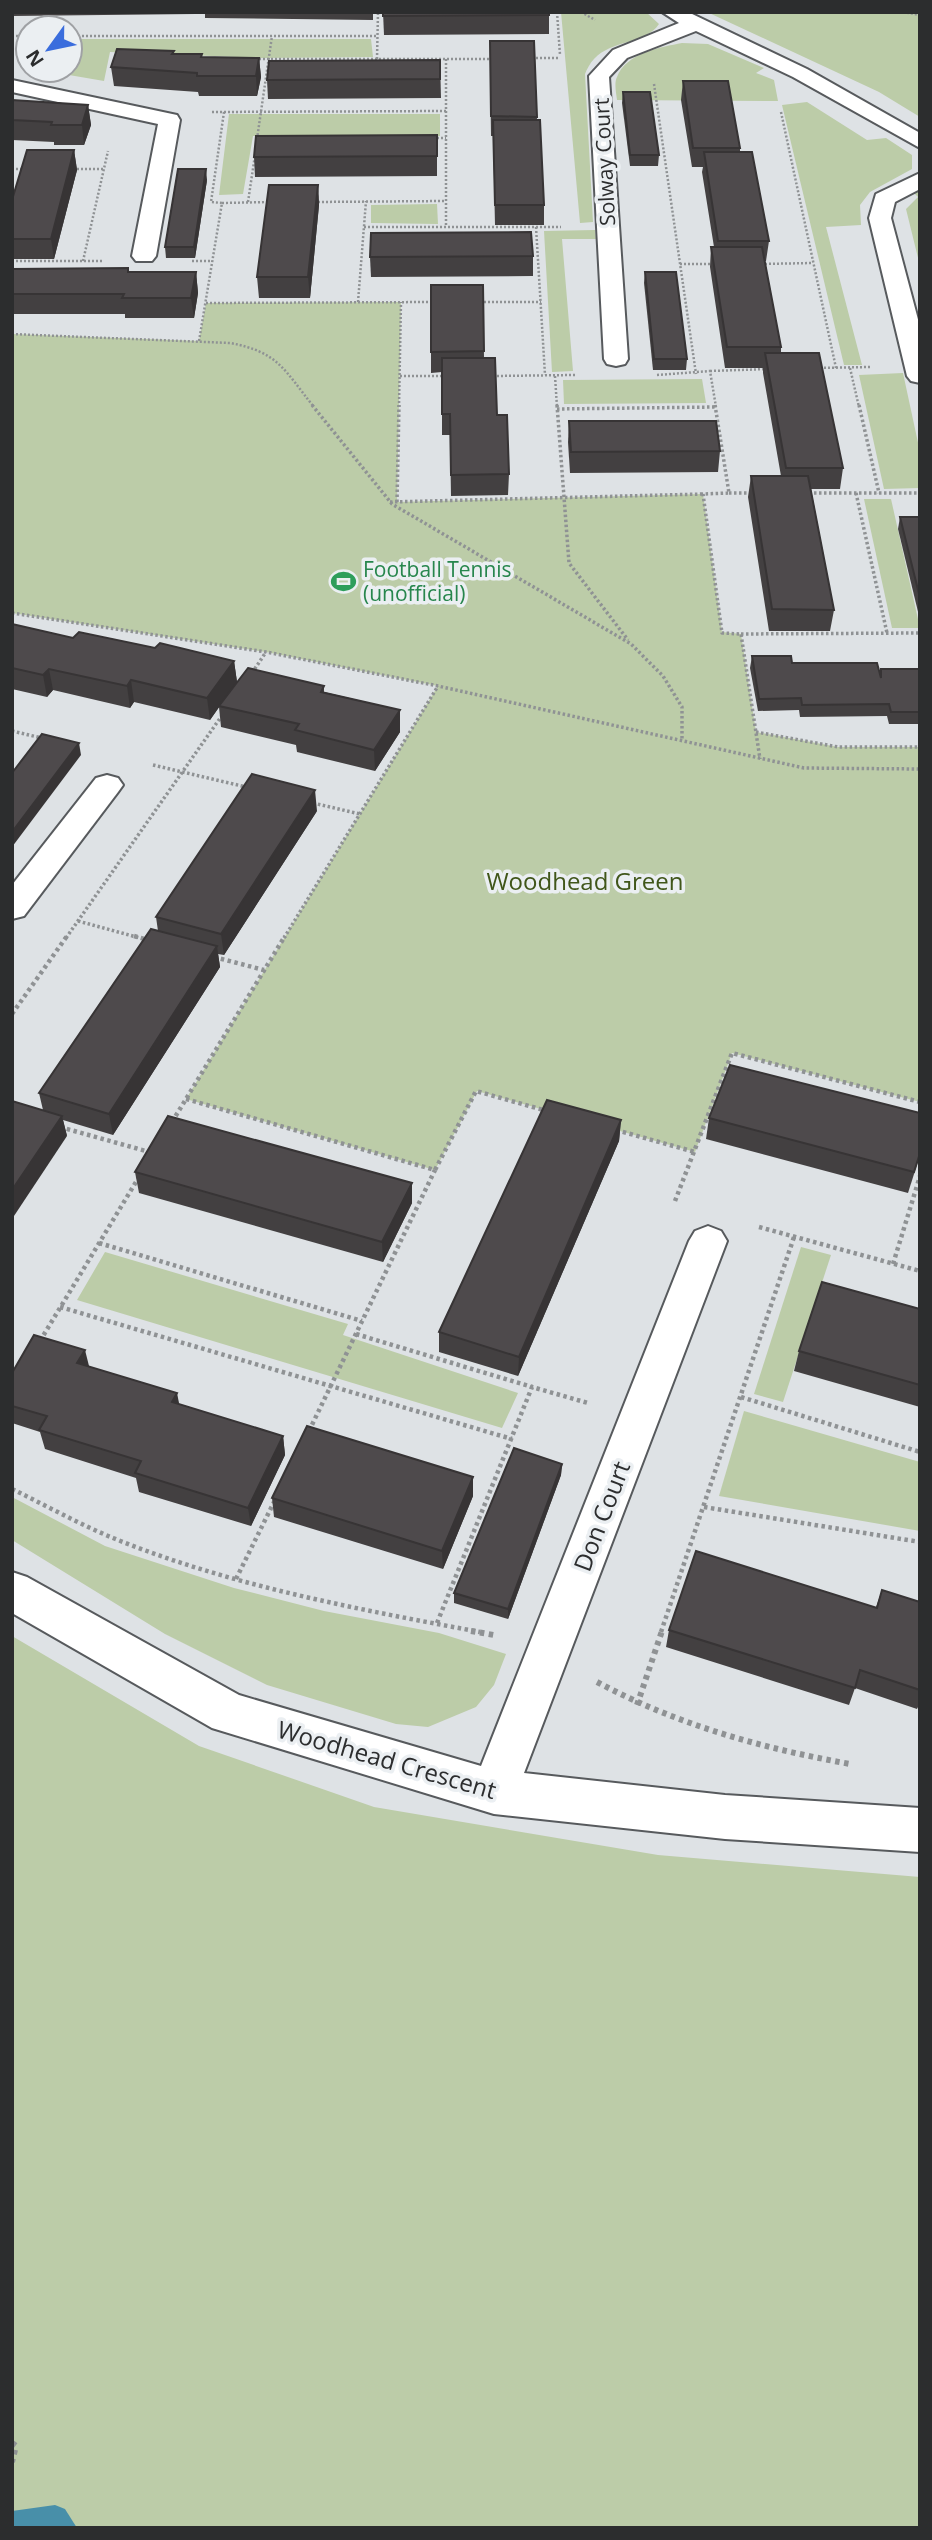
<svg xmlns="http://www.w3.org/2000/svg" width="932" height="2540" viewBox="0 0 932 2540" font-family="'Open Sans',sans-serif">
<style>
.green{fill:#bccca8}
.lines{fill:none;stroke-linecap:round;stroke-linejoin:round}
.stream{fill:#488fa9;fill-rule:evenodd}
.street-casing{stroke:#575a5d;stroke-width:4}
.path-far3{stroke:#8f9294;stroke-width:2.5;stroke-dasharray:2 2;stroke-linecap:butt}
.path-far2{stroke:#8f9294;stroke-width:3.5;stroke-dasharray:2.5 2.5;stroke-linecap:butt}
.path-far1{stroke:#8f9294;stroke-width:4.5;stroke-dasharray:3.5 3.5;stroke-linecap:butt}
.path{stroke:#8f9294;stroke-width:6;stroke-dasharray:4.5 4.5;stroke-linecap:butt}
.street{fill:#fff;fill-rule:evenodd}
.wall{fill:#434041}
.shaded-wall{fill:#373435}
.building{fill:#4e4a4c;stroke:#373435;stroke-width:2}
.labels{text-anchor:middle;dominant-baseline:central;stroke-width:7;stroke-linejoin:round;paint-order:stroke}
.far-street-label{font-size:21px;fill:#2c2d2e;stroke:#ebeff2}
.far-leisure-label{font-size:21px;fill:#27864d;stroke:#ebeff2;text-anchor:start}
.park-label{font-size:24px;fill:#40561a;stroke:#ebeff2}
.street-label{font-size:24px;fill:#2c2d2e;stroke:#ebeff2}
</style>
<rect width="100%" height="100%" fill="#dee2e5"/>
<g class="green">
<path d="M561 12H646L659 24C646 44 611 40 594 59 590 63 587 69 585 74L593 222 580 223Z"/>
<path d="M707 12H920V117L879 92Z"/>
<path d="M70 39H371L373 57 262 58 110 52 104 81 40 70H70Z"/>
<path d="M682 43 708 44 764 68 756 73 774 80 778 101 617 100C616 92 614 83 617 77 626 53 661 47 682 43Z"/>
<path d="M807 102 867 140 886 138 912 155V169L870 192 860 205 861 225 826 227 862 365H844L782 105Z"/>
<path d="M229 114H440V136H253L243 194 219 195Z"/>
<path d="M920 191V266L906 209 918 197 914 193Z"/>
<path d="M437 204 438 224 371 223V205Z"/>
<path d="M595 230 596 239H562L573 371 552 372 544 231Z"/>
<path d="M401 302 397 502 703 494 722 632 741 634 756 732 838 747H920V1102L732 1053 695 1152 477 1091 435 1170 186 1099 438 686 266 652 12 613V334L199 341 206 303Z"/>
<path d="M903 373 920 452V488L884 489 859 375Z"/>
<path d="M702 379 706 403 564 404 563 380Z"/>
<path d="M864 499H891L920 628H892Z"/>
<path d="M801 1247 831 1255 783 1402 754 1394Z"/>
<path d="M105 1252 348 1324 343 1335 518 1393 502 1428 77 1300Z"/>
<path d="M744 1411 920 1462V1531L719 1496Z"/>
<path d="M12 1497 105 1546 234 1588 324 1611 439 1633 506 1654 494 1685 476 1707 428 1727 396 1724 267 1685 165 1634 12 1540Z"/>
<path d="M12 1636 199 1746 374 1807 658 1855 920 1877V2528H12Z"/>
</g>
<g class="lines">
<path class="stream" d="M55 2505 65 2509 77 2528H12V2511Z"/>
<defs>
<g id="street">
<path d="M662 12H688L807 69 920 133V148L793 77 696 31 627 58 609 77 628 359 625 364 616 366 607 364 604 359 589 76 613 50 679 23Z"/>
<path d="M12 80 177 115 180 120 156 256 152 261H136L132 256 158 124 12 92Z"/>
<path d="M920 173V189L895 202 891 218 920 327V383L911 381 907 376 869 218 876 194Z"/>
<path d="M107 775 118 778 123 785 118 792 24 916 12 919V885L96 778Z"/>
<path d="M708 1226 721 1231 727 1241 524 1773 725 1795 920 1808V1852L725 1839 494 1814 212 1728 12 1613V1572L27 1577 239 1695 481 1766 689 1241 695 1231Z"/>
</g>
</defs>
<use href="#street" class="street-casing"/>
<g class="path-far3">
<path d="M557 12 560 55"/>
<path d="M581 12 595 20"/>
<path d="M903 12 920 15"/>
<path d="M12 36H28"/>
<path d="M70 36H378"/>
<path d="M532 58H560"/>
<path d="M255 59H495"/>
<path d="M377 59 378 12"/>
<path d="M446 59V227"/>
<path d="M654 84 696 374"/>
<path d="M212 112 446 111"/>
<path d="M781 112 836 368"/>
<path d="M433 138H446"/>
<path d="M257 139 272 36"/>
<path d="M12 169H26"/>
<path d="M73 169H104"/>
<path d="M248 202 255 155"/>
<path d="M314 202 446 201"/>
<path d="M222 203 270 202"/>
<path d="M364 227H561"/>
<path d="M536 227 545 375"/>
<path d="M12 261H102"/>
<path d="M83 261 108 151"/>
<path d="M192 261H212"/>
<path d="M680 264H714"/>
<path d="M761 264 813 263"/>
<path d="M358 302 366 201"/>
<path d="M480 302H541"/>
<path d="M206 303 436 302"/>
<path d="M12 334 230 343C279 352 284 370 314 407"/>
<path d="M199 341 222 203 211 202 224 112"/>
<path d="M816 368 870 367"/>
<path d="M850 368 859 407"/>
<path d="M710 371 769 369"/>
<path d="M657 375 710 371 716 407"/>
<path d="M400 376H445"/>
<path d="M493 376 575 375"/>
<path d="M555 376 557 407"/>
<path d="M399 407 401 302"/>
</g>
<g class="path-far2">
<path d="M312 405 392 504 631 644 663 676 682 707V741"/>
<path d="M557 405 569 563 628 640"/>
<path d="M715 405 729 493 703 494 722 633 741 634 760 759"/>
<path d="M859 405 879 493"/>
<path d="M557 409 716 407"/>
<path d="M729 493H754"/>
<path d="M809 493H920"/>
<path d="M856 493 887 633"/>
<path d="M390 502 703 494"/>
<path d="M397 502 399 405"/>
<path d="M12 613 266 652 438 686 804 768 920 769"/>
<path d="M741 634 920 633"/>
<path d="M252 673 266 652"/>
<path d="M12 731 46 739"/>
<path d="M756 732 838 747H920"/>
<path d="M153 765 246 787"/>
<path d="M313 803 360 814"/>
<path d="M78 921 140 938"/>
<path d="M66 938 223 714"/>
<path d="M284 938 438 686"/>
</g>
<g class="path-far1">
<path d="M134 936 148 940"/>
<path d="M214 957 264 970"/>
<path d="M12 1014 67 936"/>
<path d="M186 1099 435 1170 476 1091 547 1111"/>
<path d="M172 1122 285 936"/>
<path d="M60 1127 153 1153"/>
<path d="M616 1130 695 1152"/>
<path d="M675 1201 732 1053 920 1102"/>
<path d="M759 1227 920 1271"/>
<path d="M99 1243 362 1321"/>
<path d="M893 1264 920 1176"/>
<path d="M60 1307 512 1439"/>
<path d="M356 1334 532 1387"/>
<path d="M40 1341 139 1177"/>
<path d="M741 1397 920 1452"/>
<path d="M309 1431 435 1170"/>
<path d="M12 1489C45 1505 79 1524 113 1538 231 1586 357 1609 480 1632"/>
<path d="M704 1507 920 1542"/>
<path d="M236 1579 274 1502"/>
<path d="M437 1623 532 1387 588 1403"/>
<path d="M661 1632 794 1237"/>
</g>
<g class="path">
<path d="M471 1631 494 1635"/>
<path d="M597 1682C678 1725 761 1748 850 1764"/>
<path d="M637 1705 662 1631"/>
<path d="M12 2443 16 2446 12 2462"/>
</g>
<use href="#street" class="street"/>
</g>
<g class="wall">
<path d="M12 12H195V14L12 16Z"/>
<path d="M205 12H373V20L205 18Z"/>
<path d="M383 12H549V34L384 35Z"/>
<path d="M534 41 537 120 544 205V225H495L493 136H491L490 60Z"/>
<path d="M174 54 202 57 259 58 261 77 257 96H199L198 92 114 86 111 67Z"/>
<path d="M440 60 441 98 268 99 267 80Z"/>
<path d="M683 81 740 148V152L769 241 766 261H765L781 347V353L843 468 840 489H811L834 610 830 631H769L748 497 751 476H781L763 373V368H725L710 267 711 247H714L702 172 703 167H692L681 100Z"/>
<path d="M623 92 659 155 658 166H630L622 103Z"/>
<path d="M12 100 88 105 91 125 84 145H54V142L12 140Z"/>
<path d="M437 135V176L255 177 254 157Z"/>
<path d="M74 150 77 170 54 259H12V200Z"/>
<path d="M207 180 195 258H166L165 247Z"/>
<path d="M318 185 319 205 310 298H259L257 277Z"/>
<path d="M533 256V276L371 277 370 257Z"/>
<path d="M12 269 129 272H196L198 293 194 318H125V314H12Z"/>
<path d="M645 272 687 359 686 370H653L644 283Z"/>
<path d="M431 285H483L484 358 509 474 508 495 451 496 450 435H442V372L431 373Z"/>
<path d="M569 421 720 451 718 472 570 473 568 442Z"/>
<path d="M900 517H920V620L898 529Z"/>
<path d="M12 624 73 638 234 661 237 682 324 686V692L400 710V732L375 771 297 752 296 745 221 727 219 707 210 720 134 702 130 708 53 690 47 697 12 689Z"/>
<path d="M752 656 792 663 880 672 881 669H920V724H889L887 716 800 717 799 710 758 711 750 668Z"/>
<path d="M317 811 224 955 218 954 220 967 113 1135 63 1120 67 1136 43 1110 39 1093 158 931 156 917Z"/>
<path d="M709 1118 920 1155 908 1193 706 1139Z"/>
<path d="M621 1120 619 1141 518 1376 439 1352V1332Z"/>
<path d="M135 1172 412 1183V1203L383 1262 139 1193Z"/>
<path d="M920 1309V1407L794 1371 799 1351Z"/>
<path d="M89 1367 179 1404 283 1436 285 1455 251 1526 139 1492 136 1478 45 1449 40 1432 12 1423V1373Z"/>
<path d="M562 1464 561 1475 508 1619 454 1603V1593Z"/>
<path d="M473 1496 443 1569 274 1517 272 1498Z"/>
<path d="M882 1590 920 1602V1703L917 1709 855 1688 849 1705 666 1647 669 1630 876 1607Z"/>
</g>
<g class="shaded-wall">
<path d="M259 58 261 77 257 96 256 76Z"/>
<path d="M88 105 91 125 84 145 82 125Z"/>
<path d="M74 150 77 170 54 259 51 239Z"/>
<path d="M206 169 207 180 195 258 194 247Z"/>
<path d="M318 185 319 205 310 298 308 277Z"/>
<path d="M196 272 198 293 194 318 191 298Z"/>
<path d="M234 661 237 682 210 720 207 698Z"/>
<path d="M49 669 53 690 47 697 43 675Z"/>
<path d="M131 680 134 702 130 708 127 686Z"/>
<path d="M400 710V732L375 771 374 750Z"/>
<path d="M79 743 81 755 12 847V832Z"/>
<path d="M315 790 317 811 224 955 221 934Z"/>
<path d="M217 946 220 967 113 1135 109 1114Z"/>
<path d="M62 1116 67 1136 12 1219V1190Z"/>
<path d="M621 1120 619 1141 518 1376 519 1357Z"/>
<path d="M412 1183V1203L383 1262 382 1242Z"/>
<path d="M85 1350 90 1370 77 1363Z"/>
<path d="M177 1393 181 1413 172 1402Z"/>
<path d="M283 1436 285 1455 251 1526 248 1508Z"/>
<path d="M562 1464 561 1475 508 1619V1609Z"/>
<path d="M473 1477V1496L443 1569 442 1551Z"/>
</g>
<g class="building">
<path d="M383 12H549V15L383 16Z"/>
<path d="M490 41H534L537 117 491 116Z"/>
<path d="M117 49 174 51 172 54H202L201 57 259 58 256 76H197V73L111 67Z"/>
<path d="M440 60V79L267 80 269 61Z"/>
<path d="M683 81H728L740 148H693Z"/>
<path d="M623 92H650L659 155H630Z"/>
<path d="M12 100 88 105 82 125H51L52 122 12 120Z"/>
<path d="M493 120H540L544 205H495Z"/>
<path d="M437 135V156L254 157 256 136Z"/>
<path d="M27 150H74L51 239H12V200Z"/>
<path d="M704 152H752L769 241H718Z"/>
<path d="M178 169H206L194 247H165Z"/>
<path d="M269 185H318L308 277H257Z"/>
<path d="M531 232 533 256 370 257 371 233Z"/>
<path d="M711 247H762L781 347H727Z"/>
<path d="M128 268V272H196L191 298H122L124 294H12V269Z"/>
<path d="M645 272H676L687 359H654Z"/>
<path d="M431 285H483L484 351 431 352Z"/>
<path d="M765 353H819L843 468H786Z"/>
<path d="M442 358H495L497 415H507L509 474 451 475 450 414H442Z"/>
<path d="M569 421H716L720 451 571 452Z"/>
<path d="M751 476H808L834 610 772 609Z"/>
<path d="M900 517H920V598Z"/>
<path d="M12 624 73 638 79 632 155 648 160 643 234 661 207 698 131 680 127 686 49 669 43 675 12 668Z"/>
<path d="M752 656H791L792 663H877L881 678V669H920V712H891L889 704 802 705 801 698 759 699Z"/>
<path d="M248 668 324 686 321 692 400 710 374 750 295 730 299 724 219 706Z"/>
<path d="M42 734 79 743 12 832V773Z"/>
<path d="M252 774 315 790 221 934 156 917Z"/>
<path d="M151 929 217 946 109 1114 39 1093Z"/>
<path d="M730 1065 920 1113V1153L914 1172 709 1118Z"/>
<path d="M547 1100 621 1120 519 1357 439 1332Z"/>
<path d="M12 1101 62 1116 12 1190Z"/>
<path d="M168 1116 412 1183 382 1242 135 1172Z"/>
<path d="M822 1282 920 1309V1385L799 1351Z"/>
<path d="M34 1335 85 1350 77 1363 177 1393 172 1402 283 1436 248 1508 135 1473 141 1461 39 1430 47 1416 12 1406V1373Z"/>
<path d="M307 1426 473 1477 442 1551 272 1498Z"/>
<path d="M514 1448 562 1464 508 1609 454 1593Z"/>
<path d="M696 1551 877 1608 882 1590 920 1602V1690L860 1670 855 1688 669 1630Z"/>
</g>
<defs>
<symbol id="stadium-bare" viewBox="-9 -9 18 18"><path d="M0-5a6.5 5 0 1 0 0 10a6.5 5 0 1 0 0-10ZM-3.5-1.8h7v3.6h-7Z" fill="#2e9e5b" stroke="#ebeff2" stroke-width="2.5" paint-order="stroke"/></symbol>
</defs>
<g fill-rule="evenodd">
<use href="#stadium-bare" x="326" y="564" width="35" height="35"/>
</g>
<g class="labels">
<g class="far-street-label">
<text transform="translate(604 162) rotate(-93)">Solway Court</text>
</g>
<g class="far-leisure-label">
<text x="363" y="569">Football Tennis<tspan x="363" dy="24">(unofficial)</tspan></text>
</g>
<g class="park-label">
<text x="585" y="880">Woodhead Green</text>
</g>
<g class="street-label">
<text transform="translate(601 1516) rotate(-69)">Don Court</text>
<text transform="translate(387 1759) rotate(16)">Woodhead Crescent</text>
</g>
</g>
<rect width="932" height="2540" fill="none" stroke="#2c2d2e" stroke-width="28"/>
<g transform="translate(49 49) rotate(237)"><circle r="33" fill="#ebeff2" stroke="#9fa1a4" stroke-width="2"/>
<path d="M0-5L12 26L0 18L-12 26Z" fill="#3a6ddd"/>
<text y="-10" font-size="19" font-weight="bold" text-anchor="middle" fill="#2c2d2e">N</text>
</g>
</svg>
